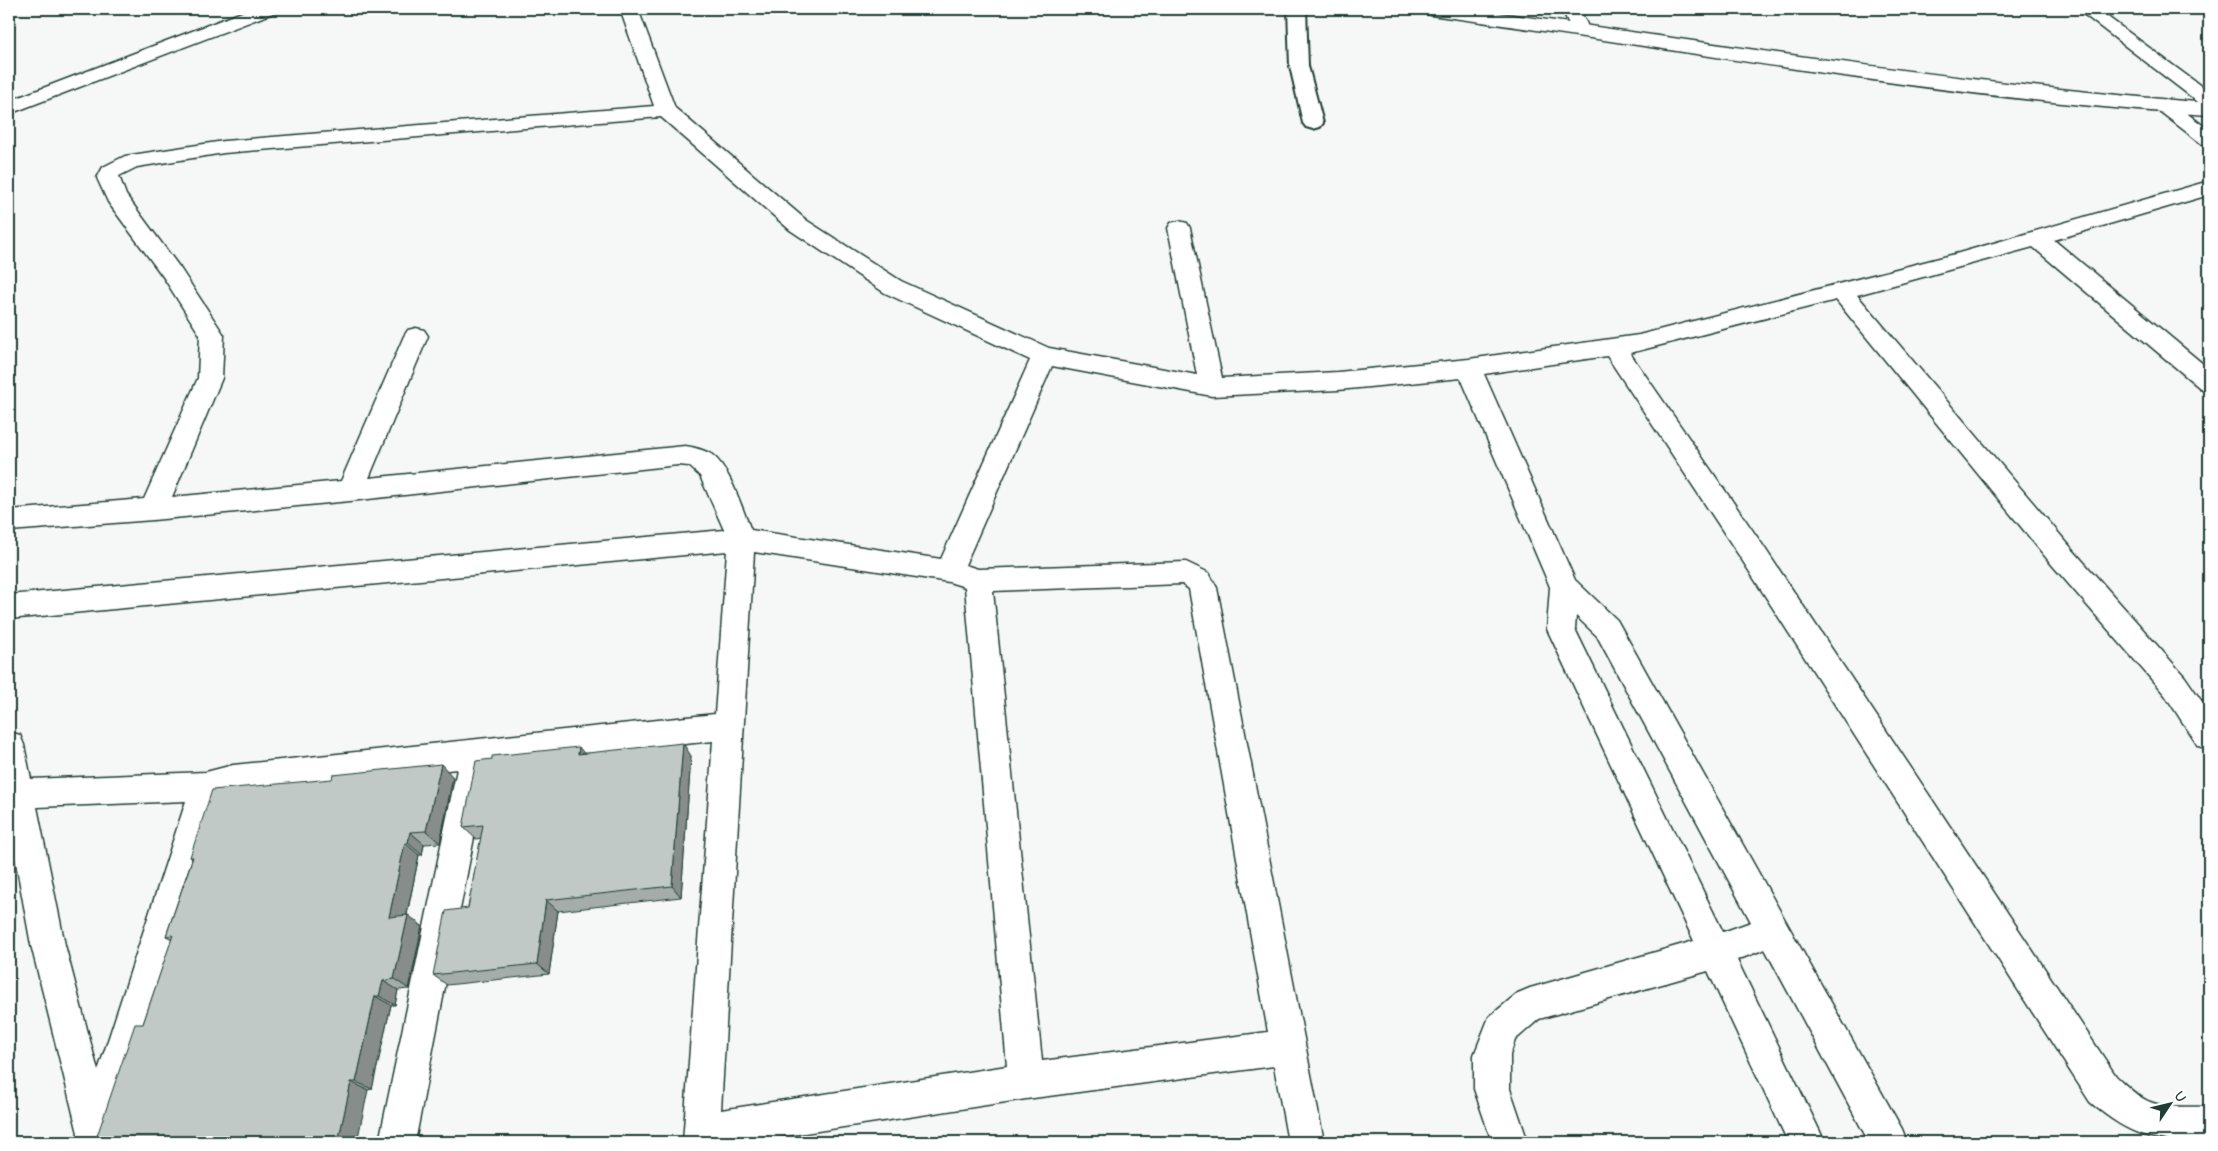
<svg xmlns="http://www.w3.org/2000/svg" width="2218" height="1151" viewBox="0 0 2218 1151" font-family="'Comic Neue',sans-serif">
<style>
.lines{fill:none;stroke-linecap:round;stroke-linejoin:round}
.service-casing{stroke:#1f3d34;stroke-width:4}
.minor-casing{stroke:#1f3d34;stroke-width:3}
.trunk-casing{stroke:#1f3d34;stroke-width:3}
.service{fill:#fff;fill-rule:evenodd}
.minor{fill:#fff;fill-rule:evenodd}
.trunk{fill:#fff;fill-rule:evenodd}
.wall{fill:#a5adaa;stroke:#1f3d34}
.shaded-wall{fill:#868d8b;stroke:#1f3d34}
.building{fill:#c0c9c6;stroke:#1f3d34}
</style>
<rect width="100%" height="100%" fill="#f6f7f7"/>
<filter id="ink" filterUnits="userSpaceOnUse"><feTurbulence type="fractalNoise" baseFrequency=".02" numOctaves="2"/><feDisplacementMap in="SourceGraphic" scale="10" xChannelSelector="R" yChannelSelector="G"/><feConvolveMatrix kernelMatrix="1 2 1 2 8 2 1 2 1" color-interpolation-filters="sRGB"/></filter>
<g filter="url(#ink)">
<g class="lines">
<defs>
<path id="service" d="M1288 9H1306L1308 66 1323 123 1320 127 1313 129 1306 127 1303 123 1290 66Z"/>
<g id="minor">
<path d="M250 9H275L273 13 9 114V101Z"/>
<path d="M620 9H638L675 108 806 220 901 281 1049 348 1197 375 1168 228 1171 223 1179 221 1187 223 1190 228 1222 378 1338 372 1469 359 1639 335 1959 253 2209 181V195L2054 240 2209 369V391L2200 388 2033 247 1857 295 2073 550 2185 677 2209 712V749L2198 746 2165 695 2053 566 1836 300 1630 353 1762 544 2116 1076C2126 1085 2137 1097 2150 1102 2168 1109 2191 1106 2209 1107V1142C2156 1142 2132 1138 2090 1102L1742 560 1607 356 1484 374 1575 580 1617 620 1902 1129 1907 1142H1869L1765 949 1737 960 1825 1142H1788L1708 971 1539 1019 1515 1040 1510 1055V1089L1528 1142H1492L1474 1089V1055L1489 1017 1518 993 1530 988 1694 941 1547 629 1550 587 1461 378 1338 390 1212 396 1052 366 965 565 978 569 1186 562 1209 573 1217 588 1324 1142H1288L1274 1066 1026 1099 746 1142H683L713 741 488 765 415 1142H379L457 769 233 793 218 797 111 1142H75L78 1133 31 945 9 824V732L20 735 24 745 31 779 206 772 233 765 715 714 727 551 9 619V595L724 530 700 476 689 466 678 465 350 501 153 520 9 531V510L144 499 198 378 200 335 164 278 108 202 97 178 103 167 125 156 224 141 654 106ZM661 117 790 230 885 293 1030 360 941 559 751 530C742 509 730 467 711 454 704 450 693 447 685 446L369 478 428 336 424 330 416 328 408 330 404 336 341 481 172 497 222 378 224 335 180 268 126 195 119 176 137 167 224 153ZM754 552 949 582 965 587 1007 1066 721 1110ZM1182 584 1189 589 1268 1032 1042 1061 993 591ZM1576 616 1597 636 1751 922 1723 932 1575 629ZM186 801 98 1071 65 945 37 807Z"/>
<path d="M1562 9H1580L1589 29 1587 33 1580 35 1573 33Z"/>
<path d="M2077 9H2097L2209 92V107L2202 105Z"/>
<path d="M2165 100 2172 102 2209 130V146L2202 144 2158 110 2155 106 2158 102Z"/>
</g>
<path id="trunk" d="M1422 9H1470C1716 43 1961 84 2209 103V115C1948 100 1690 50 1431 15L1424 13Z"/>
</defs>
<use href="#service" class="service-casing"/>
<use href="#minor" class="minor-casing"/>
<use href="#trunk" class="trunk-casing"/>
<use href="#service" class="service"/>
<use href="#minor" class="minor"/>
<use href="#trunk" class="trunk"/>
</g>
<g class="wall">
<path d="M583 753 691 756 681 897 558 911 549 974 447 985 433 975 468 908 481 838 476 839 463 827 492 759Z"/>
<path d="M453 777 440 843 424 844 422 855H419L407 915H408L422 926 409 989 398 990 395 1005H391L372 1089 368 1090 143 1024 172 939 166 936 192 859 190 857Z"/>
</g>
<g class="shaded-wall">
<path d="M683 743 691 756 681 897 672 886Z"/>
<path d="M579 747 589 760 578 754Z"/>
<path d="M441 764 453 777 440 843 426 831Z"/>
<path d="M410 832 424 844 422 855 408 843Z"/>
<path d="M405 843 419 855 404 928 389 917Z"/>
<path d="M546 900 558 911 549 974 537 964Z"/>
<path d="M408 915 422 926 409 989 394 979Z"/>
<path d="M383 981 398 990 395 1005 379 996Z"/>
<path d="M375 996 391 1005 372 1089 356 1082Z"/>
<path d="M351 1082 368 1090 357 1142H338Z"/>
</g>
<g class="building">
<path d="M683 743 672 886 546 900 537 964 433 975 446 911 468 908 483 825 463 827 476 761 492 759V756L579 747 578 754Z"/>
<path d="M441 764 426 831 410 832 408 843H405L389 917 408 915 394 979 383 981 379 996H375L356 1082H351L338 1142H95L135 1024H143L173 935 166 936 193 857H190L212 790 332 779 333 775Z"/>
</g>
</g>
<rect width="2218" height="1151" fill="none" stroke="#fff" stroke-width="30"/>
<rect x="15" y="15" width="2188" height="1121" fill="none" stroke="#1f3d34" stroke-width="2" filter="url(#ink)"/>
<g transform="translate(2170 1104) rotate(55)" stroke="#ffffff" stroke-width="4" paint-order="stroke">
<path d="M0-4L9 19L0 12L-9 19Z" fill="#1f3d34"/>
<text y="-8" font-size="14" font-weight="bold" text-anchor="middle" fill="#1f3d34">U</text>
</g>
</svg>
